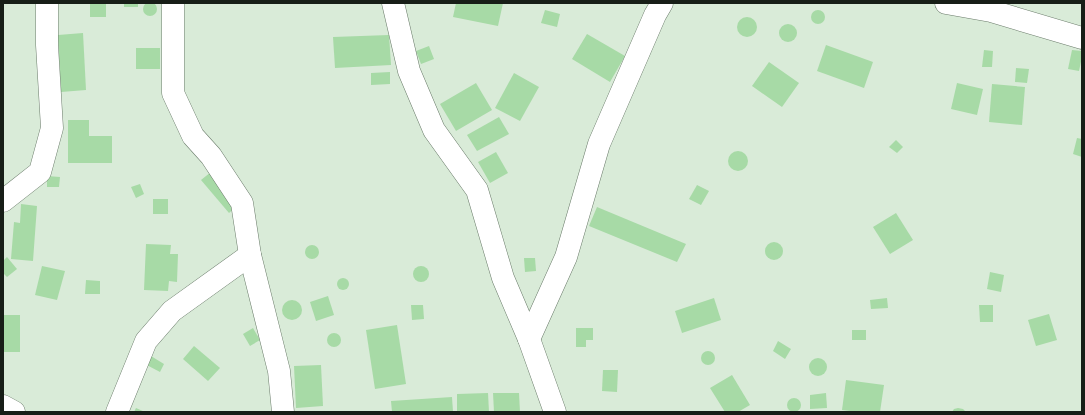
<svg xmlns="http://www.w3.org/2000/svg" width="1085" height="415" viewBox="0 0 1085 415" font-family="Lato,sans-serif">
<style>
.building{fill:#a7daa6}
.lines{fill:none;stroke-linecap:round;stroke-linejoin:round}
.minor-casing{stroke:#6a7b6a;stroke-width:23}
.minor{stroke:#fff;stroke-width:22}
</style>
<rect width="100%" height="100%" fill="#d9ebd8"/>
<g class="building">
<circle cx="150" cy="9" r="7"/>
<rect x="90" y="3" width="16" height="14"/>
<rect x="124" y="3" width="14" height="4"/>
<path d="M456 3H503L498 26 453 17Z"/>
<path d="M545 10 560 14 557 27 541 23Z"/>
<circle cx="818" cy="17" r="7"/>
<circle cx="747" cy="27" r="10"/>
<circle cx="788" cy="33" r="9"/>
<path d="M83 33 86 90 61 92 58 35Z"/>
<path d="M587 34 625 56 610 82 572 59Z"/>
<path d="M389 35 391 65 335 68 333 37Z"/>
<path d="M826 45 873 62 864 88 817 71Z"/>
<path d="M429 46 434 59 421 64 416 51Z"/>
<rect x="136" y="48" width="24" height="21"/>
<path d="M984 50 993 51 992 67H982Z"/>
<path d="M1072 50 1082 51V57L1079 71 1068 69Z"/>
<path d="M769 62 799 83 782 107 752 86Z"/>
<path d="M1016 68 1029 69 1027 83 1015 82Z"/>
<path d="M390 72V84L371 85V73Z"/>
<path d="M514 73 539 87 520 121 495 108Z"/>
<path d="M476 83 492 110 456 131 440 104Z"/>
<path d="M957 83 983 89 977 115 951 109Z"/>
<path d="M992 84 1025 87 1022 125 989 122Z"/>
<path d="M499 117 509 134 477 151 467 135Z"/>
<path d="M68 120H89V136H112V163H68Z"/>
<path d="M1077 138 1082 139V157L1073 154Z"/>
<path d="M896 140 903 147 897 153 889 147Z"/>
<circle cx="738" cy="161" r="10"/>
<path d="M496 152 508 173 490 183 478 162Z"/>
<path d="M211 172 238 205 229 213 201 180Z"/>
<path d="M47 176 60 177 59 187H47Z"/>
<path d="M140 184 144 194 136 198 131 187Z"/>
<path d="M697 185 709 191 701 205 689 199Z"/>
<rect x="153" y="199" width="15" height="15"/>
<path d="M21 204 37 206 33 261 11 259 14 222 20 223Z"/>
<path d="M597 207 686 244 677 262 589 226Z"/>
<path d="M896 213 913 240 890 254 873 227Z"/>
<circle cx="774" cy="251" r="9"/>
<path d="M146 244 171 245 170 254H178L177 282 169 281 168 291 144 290Z"/>
<circle cx="312" cy="252" r="7"/>
<path d="M7 257 17 269 7 277 3 273V261Z"/>
<path d="M524 258H535L536 271 525 272Z"/>
<path d="M42 266 65 271 57 300 35 295Z"/>
<circle cx="421" cy="274" r="8"/>
<path d="M990 272 1004 275 1001 292 987 289Z"/>
<circle cx="343" cy="284" r="6"/>
<path d="M86 280 100 281V294H85Z"/>
<path d="M328 296 334 315 316 321 310 302Z"/>
<path d="M714 298 721 320 682 333 675 311Z"/>
<path d="M887 298 888 308 871 309 870 300Z"/>
<circle cx="292" cy="310" r="10"/>
<path d="M411 305H423L424 319 412 320Z"/>
<path d="M979 305H993V322H980Z"/>
<path d="M1049 314 1057 340 1036 346 1028 320Z"/>
<rect x="3" y="315" width="17" height="37"/>
<path d="M397 325 406 384 375 389 366 330Z"/>
<path d="M253 328 260 340 250 346 243 334Z"/>
<path d="M576 328H593V340H586V347H576Z"/>
<rect x="852" y="330" width="14" height="10"/>
<circle cx="334" cy="340" r="7"/>
<path d="M778 341 791 349 785 359 773 351Z"/>
<path d="M194 346 220 368 208 381 183 359Z"/>
<circle cx="708" cy="358" r="7"/>
<path d="M146 353 164 364 160 372 141 362Z"/>
<circle cx="818" cy="367" r="9"/>
<path d="M321 365 323 406 296 408 294 366Z"/>
<path d="M603 370H618L617 392 602 391Z"/>
<path d="M732 375 750 405 738 412H725L710 388Z"/>
<path d="M846 380 884 385 880 412H858L842 410Z"/>
<path d="M488 393 489 412H457V394Z"/>
<path d="M493 393H519L520 412H494Z"/>
<path d="M826 393 827 408 810 409V395Z"/>
<path d="M452 397 453 412H392L391 401Z"/>
<circle cx="794" cy="405" r="7"/>
<path d="M136 408 145 412H134Z"/>
<path d="M958 408 963 409 966 412H952L954 409Z"/>
</g>
<g class="lines">
<defs>
<g id="minor">
<path d="M173 3V93L193 136 211 156 242 203 250 255 279 371 283 412"/>
<path d="M393 3 409 71 434 130 477 190 503 278 529 339 555 412"/>
<path d="M946 3 991 11 1082 38"/>
<path d="M3 201 40 172 52 128 47 45V3"/>
<path d="M529 339 566 257 599 144 655 15 662 3"/>
<path d="M3 406 14 412"/>
<path d="M117 412 146 341 172 311 250 255"/>
</g>
</defs>
<use href="#minor" class="minor-casing"/>
<use href="#minor" class="minor"/>
</g>
<rect width="1085" height="415" fill="none" stroke="#171e17" stroke-width="8"/>
</svg>
